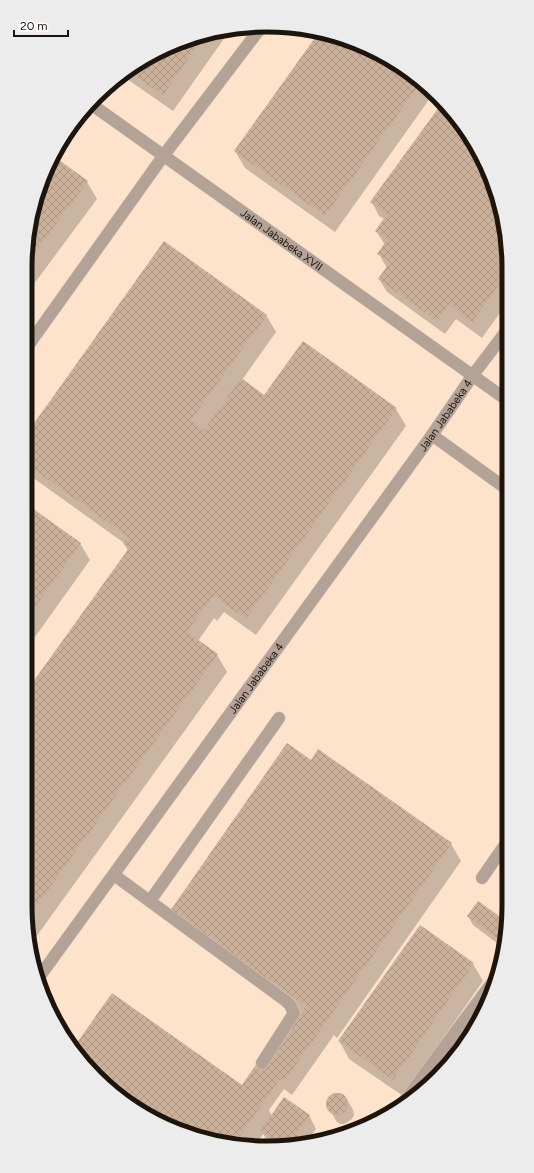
<svg xmlns="http://www.w3.org/2000/svg" width="534" height="1173" viewBox="0 0 534 1173" font-family="Figtree,sans-serif">
<style>
.built{fill:#fde3cb}
.shadow{fill:#0003}
.building{fill:url(#building-cross-hatch)}
.lines{fill:none;stroke-linecap:round;stroke-linejoin:round}
.minor-casing{stroke:#dacbbd;stroke-width:13}
.minor{stroke:#b3a295;stroke-width:12}
.labels{text-anchor:middle;dominant-baseline:central;stroke-width:3.5;stroke-linejoin:round;paint-order:stroke}
.street-label{font-size:11px;fill:#1d140c;stroke:#fff}
.rim{fill:none;stroke:#1d140c;stroke-width:5}
</style>
<defs>
<pattern id="building-cross-hatch" width="8" height="8" patternUnits="userSpaceOnUse"><rect width="8" height="8" fill="#cbb19a"/><path d="M0 0l8 8M0 8l8-8" fill="none" stroke="#ae9784"/></pattern>
</defs>
<rect width="100%" height="100%" fill="#feeedf"/>
<path class="built" d="M267 25 359 43 414 75 459 120 490 174 507 235 509 906 491 998 449 1066 388 1116 314 1143H220L146 1116 85 1065 38 984 25 906V267L43 175 96 96 174 44Z"/>
<g class="shadow">
<path d="M228 33 173 111 124 77 174 44Z"/>
<path d="M318 35 359 43 414 75 433 94 335 232 245 168 235 151Z"/>
<path d="M443 103 459 120 490 174 507 235V303L482 338 456 319 445 334 387 292 379 279 387 268 379 254 385 245 376 231 384 219 379 216 372 202Z"/>
<path d="M43 175 87 182 97 199 25 296V267Z"/>
<path d="M266 315 276 332 242 380 264 396 396 409 406 426 256 635 224 612 217 621 214 618 198 641 217 655 227 672 31 944 25 906 128 551 124 543 25 472V437Z"/>
<path d="M25 504 80 543 90 560 25 651Z"/>
<path d="M311 761 451 844 461 861 337 1038 334 1035 292 1095 284 1089 269 1110 272 1116 309 1115 316 1129 306 1143H269L263 1134 257 1143H220L146 1116 85 1065 75 1048 242 1086 302 1013 181 928Z"/>
<path d="M479 902 506 922 501 946 473 925 468 916Z"/>
<path d="M420 927 473 964 483 981 403 1096 349 1059 340 1042Z"/>
<path d="M336 1093H341L345 1096 353 1110 354 1115 352 1119 344 1124H340L336 1121 327 1103 328 1098 332 1095Z"/>
</g>
<g class="building">
<path d="M317 35 359 43 414 75 421 82 325 216 234 151Z"/>
<path d="M203 38 163 95 131 73 174 44Z"/>
<path d="M442 103 459 120 490 174 507 235V274L472 322 449 305 437 321 378 279 390 262 377 254 387 240 375 231 387 214 370 202Z"/>
<path d="M55 157 88 181 25 266 43 175Z"/>
<path d="M164 241 267 315 191 420 204 430 241 378 264 395 303 341 397 408 246 619 214 596 207 604 187 632 218 654 27 919 25 906V693L129 548 123 544 128 537 25 463V436Z"/>
<path d="M25 503 81 543 25 621Z"/>
<path d="M287 743 311 760 318 749 452 843 284 1082 280 1079 235 1143H220L146 1116 85 1065 74 1047 112 993 242 1085 257 1063 263 1067 306 1006 170 911Z"/>
<path d="M478 901 506 921 504 932 499 939 467 916Z"/>
<path d="M420 925 474 963 393 1080 338 1041Z"/>
<circle cx="337" cy="1104" r="11"/>
<path d="M284 1097 310 1115 296 1134 307 1142 306 1143H279L260 1131Z"/>
</g>
<g class="lines">
<defs>
<g id="minor">
<path id="s1" d="M91 104 507 400"/>
<path d="M25 350 164 155 262 26"/>
<path d="M432 435 508 490"/>
<path d="M114 875 286 1001 290 1005 294 1013 262 1063"/>
<path d="M482 878 509 839"/>
<path d="M150 901 279 718"/>
<path id="s2" d="M37 980 432 435 473 375 507 330"/>
<path d="M403 1103 494 980"/>
</g>
</defs>
<use href="#minor" class="minor-casing"/>
<use href="#minor" class="minor"/>
</g>
<g class="labels">
<g class="street-label">
<text stroke="none"><textPath href="#s1" startOffset="234">Jalan Jababeka XVII</textPath></text>
<text stroke="none"><textPath href="#s2" startOffset="697">Jalan Jababeka 4</textPath></text>
<text stroke="none"><textPath href="#s2" startOffset="373">Jalan Jababeka 4</textPath></text>
</g>
</g>
<path d="M0 0H534V1173H0ZM267 32H267A235 235 0 0 1 502 267V906A235 235 0 0 1 267 1141H267A235 235 0 0 1 32 906V267A235 235 0 0 1 267 32Z" fill="#edecec" fill-rule="evenodd"/>
<path class="rim" d="M267 32H267A235 235 0 0 1 502 267V906A235 235 0 0 1 267 1141H267A235 235 0 0 1 32 906V267A235 235 0 0 1 267 32Z"/>
<path d="M14 30v6h54v-6" fill="none" stroke="#1d140c" stroke-width="2"/>
<text x="20" y="30" font-size="12" fill="#1d140c" stroke="#ffffff" stroke-width="3" paint-order="stroke">20 m</text>
</svg>
